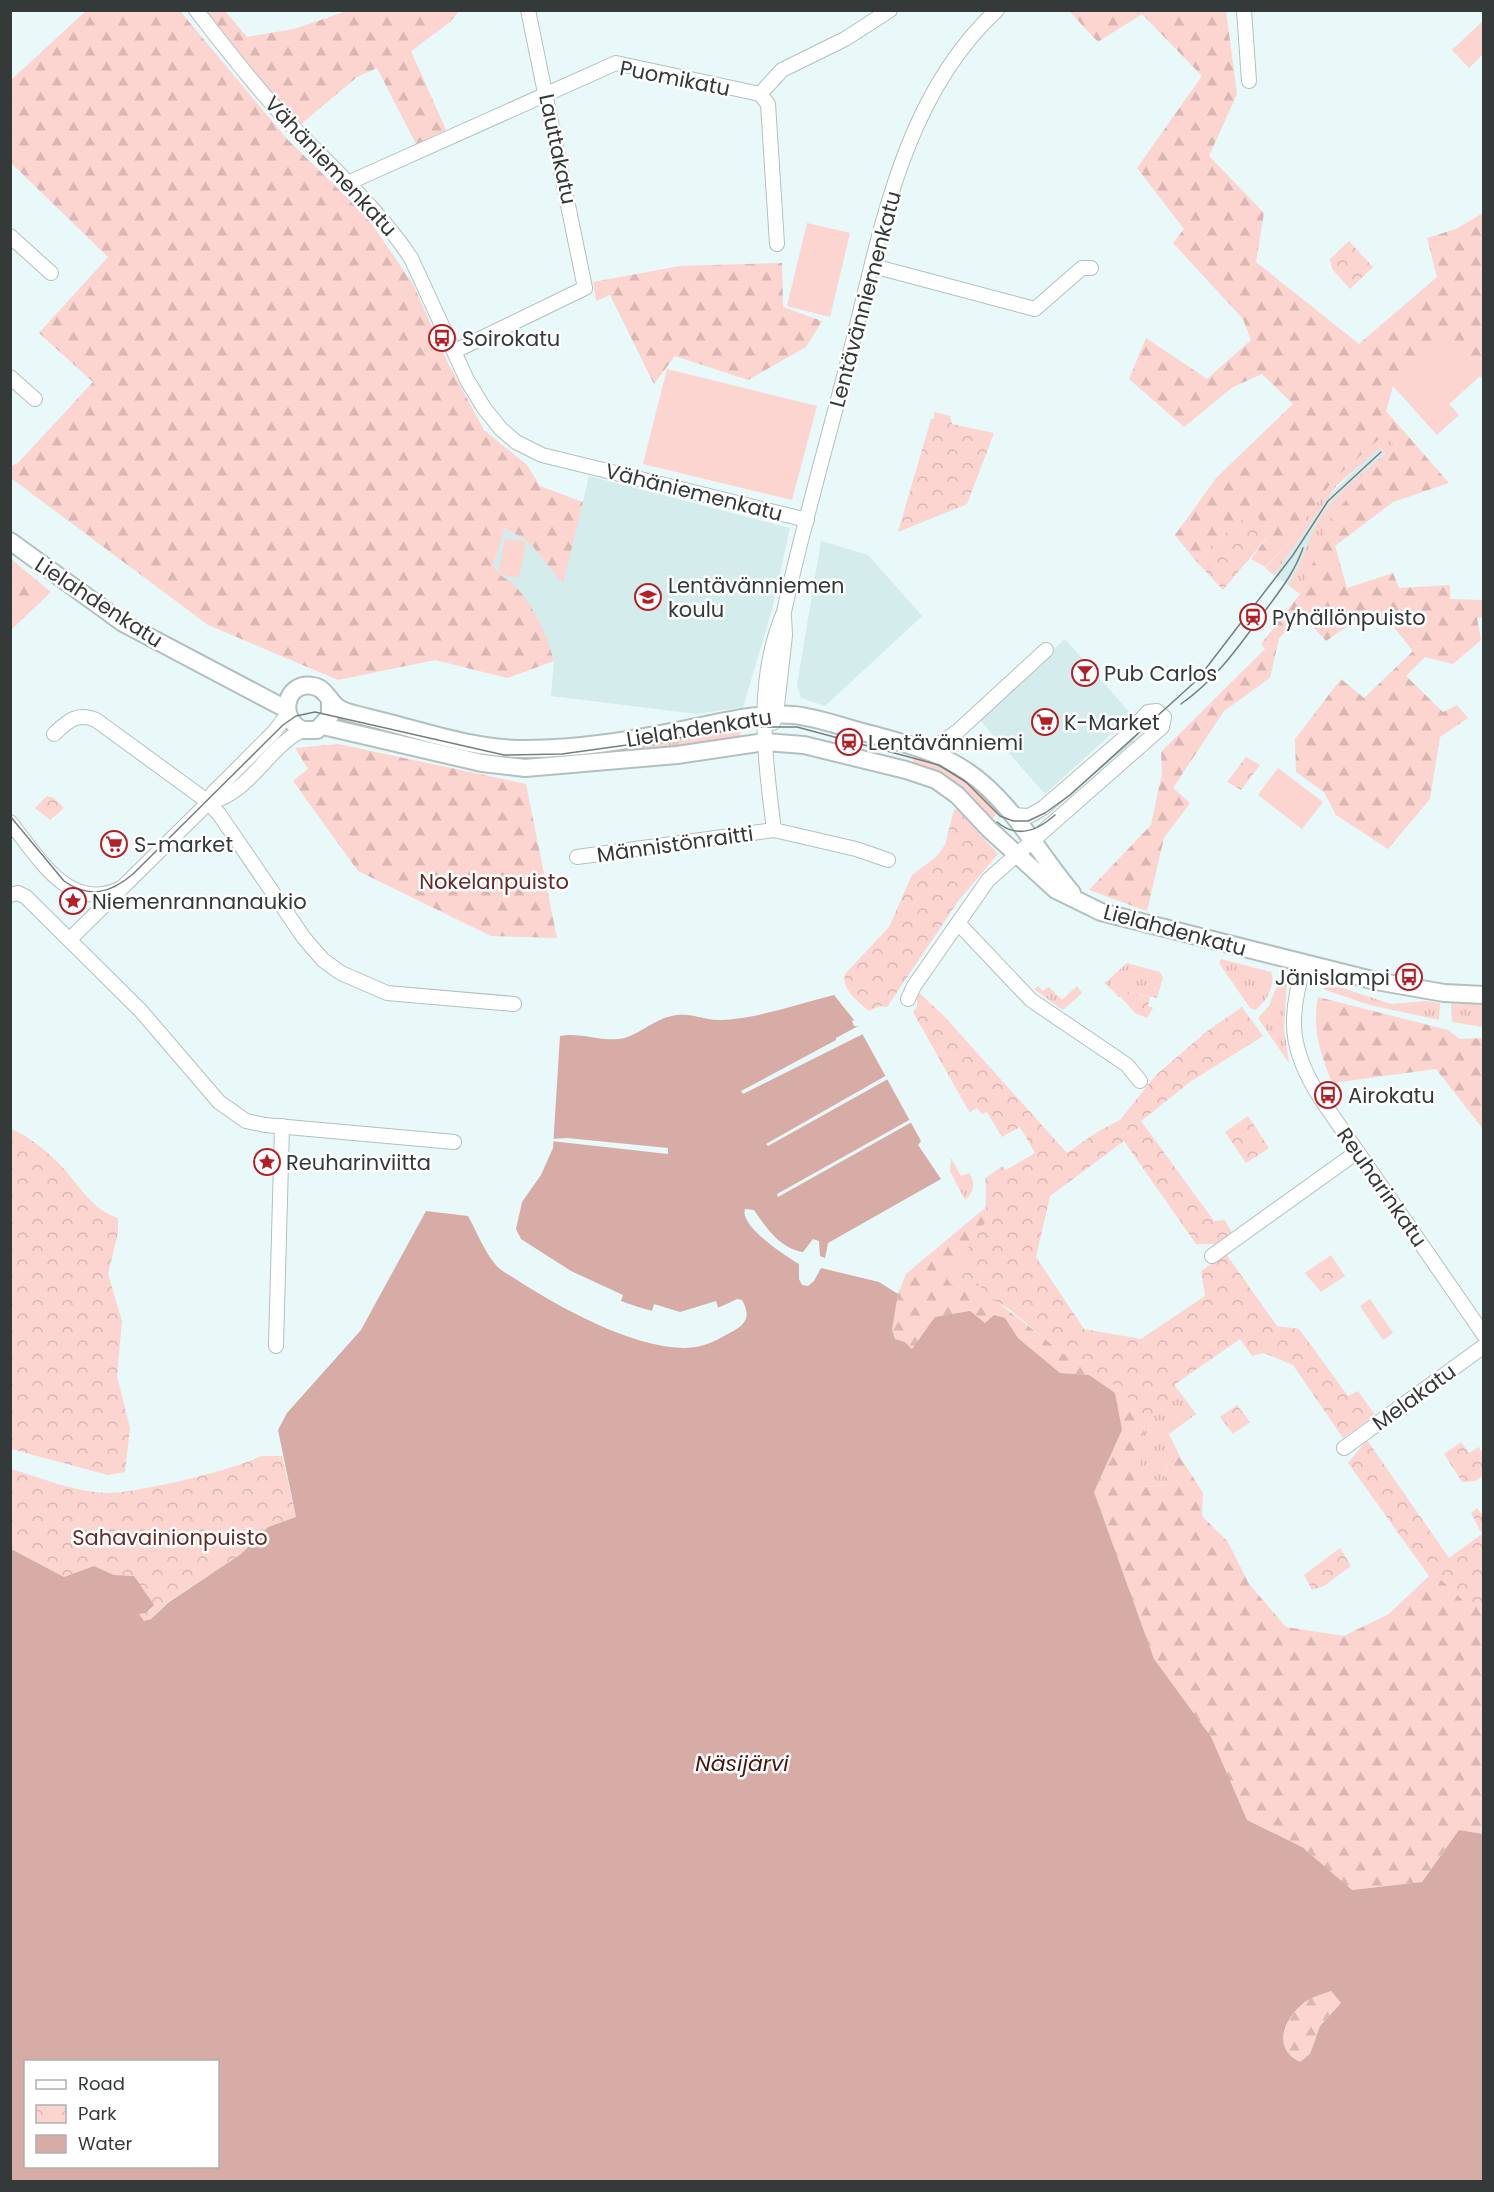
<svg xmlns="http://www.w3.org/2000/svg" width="1494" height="2192" viewBox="0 0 1494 2192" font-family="Poppins,sans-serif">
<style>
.built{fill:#d5ecec}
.grass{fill:url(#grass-tufts)}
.forest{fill:url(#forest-firs)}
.park{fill:url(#park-crowns)}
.garden{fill:#fcd4d0}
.water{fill:#d7aba6;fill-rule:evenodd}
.pier{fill:#e9f8f8}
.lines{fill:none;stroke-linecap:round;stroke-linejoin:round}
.minor-casing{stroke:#b2c0c0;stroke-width:16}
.major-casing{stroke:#b2c0c0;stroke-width:20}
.minor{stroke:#fff;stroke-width:14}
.major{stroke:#fff;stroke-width:16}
.tram{stroke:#767f7f;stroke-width:1.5}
.labels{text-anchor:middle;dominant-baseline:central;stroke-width:5;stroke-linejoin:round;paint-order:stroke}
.street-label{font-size:21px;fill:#343939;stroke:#fff}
.poi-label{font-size:21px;fill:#343939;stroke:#fff;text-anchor:start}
.park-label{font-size:21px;fill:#652c28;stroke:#fff}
.water-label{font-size:22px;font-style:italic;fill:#4b1513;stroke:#fff}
</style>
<defs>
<pattern id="grass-tufts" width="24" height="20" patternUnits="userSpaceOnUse" patternTransform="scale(1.5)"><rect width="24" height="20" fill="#fcd4d0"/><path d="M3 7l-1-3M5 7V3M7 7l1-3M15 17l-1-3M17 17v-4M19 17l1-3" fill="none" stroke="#d9b7b3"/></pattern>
<pattern id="forest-firs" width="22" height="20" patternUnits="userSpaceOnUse" patternTransform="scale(1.5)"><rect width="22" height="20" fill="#fcd4d0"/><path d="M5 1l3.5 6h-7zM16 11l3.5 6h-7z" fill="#d9b7b3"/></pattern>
<pattern id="park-crowns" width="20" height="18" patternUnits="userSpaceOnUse" patternTransform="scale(1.5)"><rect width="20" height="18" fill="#fcd4d0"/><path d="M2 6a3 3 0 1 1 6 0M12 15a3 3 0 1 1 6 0" fill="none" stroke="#d9b7b3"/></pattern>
</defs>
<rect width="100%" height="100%" fill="#e9f8f8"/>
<g class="built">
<path d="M1379 447 1385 454 1343 491 1309 541 1298 572 1288 585 1274 575 1326 499Z"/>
<path d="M589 476 790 528 772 610 743 707 697 714 551 696 554 661 514 585 497 575 493 566 504 528 530 543 563 583Z"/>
<path d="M821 541 868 555 922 616 825 706 801 698 797 685Z"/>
<path d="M1065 639 1132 715 1045 794 978 718Z"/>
</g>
<g class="grass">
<path d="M1385 434 1391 437 1394 446 1391 455 1373 470 1332 517 1300 594 1288 585C1302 566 1307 542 1318 521 1334 494 1361 475 1385 454L1380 448 1337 485 1274 575 1265 568 1289 542 1334 479Z"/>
<path d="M350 716 490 750 739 723 741 740 500 763 347 726Z"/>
<path d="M916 750 958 770 1001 808 989 823 911 768Z"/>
<path d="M1221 959 1271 972C1276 985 1266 1003 1255 1010L1250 1008 1219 963Z"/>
<path d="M1127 963 1160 972 1163 978 1157 998 1129 992 1119 997 1105 983Z"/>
<path d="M1281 976 1287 978 1284 1029 1289 1063 1258 1018 1269 1006Z"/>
<path d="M1330 984 1391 1004 1426 1001 1440 1003 1439 1020 1370 1005 1323 989Z"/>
<path d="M1038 986 1043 991 1049 987 1062 1000 1077 986 1082 993 1063 1010 1034 989Z"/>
<path d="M1483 1003V1027L1452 1022 1451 1004Z"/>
<path d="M951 1158 961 1176 969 1173C976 1182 974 1193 965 1200L950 1171Z"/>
<path d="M1181 1394 1196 1414 1169 1434 1180 1457 1167 1466 1164 1484 1137 1488 1145 1421Z"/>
</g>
<g class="forest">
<path d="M87 10 180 11 287 139 367 217 413 284 448 363 484 430 527 465 540 486 583 502 563 584 530 543 505 528 493 565C498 578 508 577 516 587 535 608 546 633 554 661L507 678 435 660 338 680 208 625 11 478V466L18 463 93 382 39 333 108 257 10 162 11 80Z"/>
<path d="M204 11H225L247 37 294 29 347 11H459L450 22 411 51 446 130 416 144 377 68 357 77 300 125Z"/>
<path d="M1069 11H1226L1237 94 1209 156 1264 213 1256 262 1359 344 1437 277 1427 238 1456 229 1483 213V378L1479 377 1445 340 1393 386 1386 411 1449 483 1393 502 1335 546 1347 588 1393 573 1399 588 1450 585V599L1483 600V617L1477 618 1481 640 1453 664 1425 657 1406 676 1443 712 1457 705 1468 718 1440 737 1430 799 1388 849 1336 815 1324 792 1296 772 1295 739 1341 679 1364 698 1413 651 1392 625 1364 615 1326 641 1304 617 1279 638 1270 678 1224 711 1173 788 1190 803 1164 838 1147 911 1089 890 1151 825 1162 773 1161 752 1265 649 1261 644 1300 594 1332 516 1373 470 1391 455 1394 446 1391 437 1385 434 1334 479 1289 542 1265 567 1251 559 1269 535 1239 521 1195 560 1175 535 1217 477 1293 404 1262 374 1233 387 1184 427 1129 379 1146 338 1207 379 1251 340 1243 319 1173 243 1184 229 1137 168 1202 76 1142 14 1098 42Z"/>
<path d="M782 263 783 307 822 321 806 347 748 380 675 356 654 384 610 295 596 301 593 282 680 266Z"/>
<path d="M11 559 51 592 11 630Z"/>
<path d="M338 744 526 784 557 938 491 936 358 871 293 781 308 769 295 748Z"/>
<path d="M1318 997 1448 1030 1460 1039 1483 1038V1129L1436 1069 1332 1083C1320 1051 1312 1030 1318 997Z"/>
<path d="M985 1208 988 1218 953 1287 973 1278C998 1307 1033 1327 1062 1353L1147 1348 1181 1394 1145 1421 1138 1488 1164 1484 1167 1466 1180 1457 1203 1493 1202 1516 1228 1542 1249 1584 1286 1627 1344 1636 1389 1614 1429 1576 1438 1577 1466 1603 1483 1607V1834L1459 1830 1422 1882 1351 1890 1302 1847 1247 1820 1229 1783 1154 1659 1094 1492 1122 1430 1089 1375 1060 1373 1018 1338 1005 1318 913 1349 905 1342 895 1339 892 1330 898 1294 906 1274Z"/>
<path d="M1331 1991 1341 2003 1320 2026 1310 2054 1300 2063C1271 2048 1284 2019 1305 2002 1311 1997 1323 1994 1331 1991Z"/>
</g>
<g class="park">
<path d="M1349 241 1373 267 1350 289 1332 269 1330 259Z"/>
<path d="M934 412 950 416 952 424 994 433 967 504 898 532 931 419H934Z"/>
<path d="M1258 517 1269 535 1223 590 1195 560 1239 521Z"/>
<path d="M1246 757 1260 765 1241 790 1227 782Z"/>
<path d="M47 796 54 798 64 808 50 820 35 808Z"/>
<path d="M957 809 998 854 959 900 887 1007 880 1006 869 1011C859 1002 841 990 845 974L889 927 912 875 936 857 945 845 954 810Z"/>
<path d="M917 991 943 1015 1067 1153 1097 1132 1120 1120 1155 1076 1206 1032 1242 1007 1263 1036 1190 1082 1141 1121 1214 1221 1225 1220 1233 1235 1219 1244H1196L1124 1141 1050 1196 1036 1257 1084 1329 1141 1339 1205 1296 1201 1271 1226 1254 1277 1326 1299 1329 1348 1396 1358 1391 1375 1415 1343 1438 1293 1365 1264 1353 1252 1356 1240 1339 1174 1385 1181 1394 1145 1421 1124 1391 1062 1353 1009 1309 990 1297 973 1279 953 1287 947 1279 988 1218C983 1205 988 1192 985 1178L1003 1166 1006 1170 1035 1153 1020 1127 1002 1137 987 1112 982 1114 977 1108 970 1112 967 1108 913 1012 917 1007Z"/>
<path d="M1129 992 1150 997 1148 1006 1153 1008 1147 1018 1135 1013 1120 996Z"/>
<path d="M1248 1116 1269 1148 1246 1163 1225 1132Z"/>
<path d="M10 1128C31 1138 47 1151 63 1168 80 1187 93 1210 118 1218V1233L108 1274 122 1321 117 1376 130 1428 125 1472 108 1475 11 1449Z"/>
<path d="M1331 1255 1345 1276 1321 1292 1305 1273Z"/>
<path d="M1237 1405 1250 1422 1233 1434 1220 1417Z"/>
<path d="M1367 1440 1449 1558 1482 1534 1471 1513 1477 1508 1483 1516V1607L1466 1603 1438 1577 1429 1576 1348 1463Z"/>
<path d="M1461 1442 1469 1453 1479 1447 1483 1455V1476L1475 1481 1462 1482 1444 1454Z"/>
<path d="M261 1456H282L296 1517 268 1527 241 1554 169 1601 151 1619 144 1621 140 1619 139 1614 151 1610 134 1576 114 1575 94 1566 64 1577 11 1549V1469C41 1478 73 1491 104 1493 133 1494 235 1470 261 1456Z"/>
<path d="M1340 1548 1351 1566 1324 1586 1312 1590 1304 1575Z"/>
</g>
<g class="garden">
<path d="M1483 21V54L1469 68 1452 50Z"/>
<path d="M807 223 850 233 830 317 787 306Z"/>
<path d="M1445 339 1479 377 1449 404 1459 415 1437 435 1393 386Z"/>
<path d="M667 369 817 406 792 500 643 464Z"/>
<path d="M505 538 526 542 519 578 498 574Z"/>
<path d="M1278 768 1323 802 1302 829 1258 795Z"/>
<path d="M1370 1299 1393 1333 1383 1340 1360 1306Z"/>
</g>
<path class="water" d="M834 995 854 1020 852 1021 854 1026H858L921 1141 918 1145 941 1179 828 1243 825 1258 820 1256 819 1241 813 1239 803 1252C781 1249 766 1228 754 1210L745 1209C739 1226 786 1256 799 1264V1279L802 1285 808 1286 814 1281 821 1268 879 1282 898 1294 892 1330 895 1339 905 1342 912 1349 935 1317 970 1311 985 1323 994 1315 1005 1318 1018 1338 1060 1373 1089 1375 1115 1393 1122 1430 1094 1492 1154 1659 1211 1737 1247 1820 1302 1847 1352 1890 1422 1882 1459 1830 1483 1834V2181L11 2182V1549L64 1577 94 1566 114 1575 134 1576 154 1605 146 1613 139 1614 144 1621 151 1619 169 1602 241 1554 268 1527 296 1517 278 1430 287 1413 361 1330 426 1211 468 1216C477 1232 484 1251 495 1264 500 1271 510 1275 517 1280 561 1308 632 1348 685 1348 704 1348 719 1339 735 1330 749 1322 749 1312 742 1300L737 1299C694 1322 665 1317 621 1301L623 1295 571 1271 521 1239 516 1229 522 1202 541 1175 553 1148 560 1036C579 1032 599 1041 619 1039 638 1037 653 1018 677 1015 693 1013 707 1021 722 1020 760 1018 797 1004 834 995ZM1331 1991 1341 2003 1320 2026 1310 2054 1300 2062C1271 2048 1284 2018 1305 2002 1312 1997 1323 1994 1331 1991ZM26 2062H218V2166H26Z"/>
<g class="pier">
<path d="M858 1026 863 1034 743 1094 741 1091 836 1040V1038Z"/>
<path d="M887 1075 888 1079 768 1146 766 1144Z"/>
<path d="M911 1119 912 1122 778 1197 777 1194Z"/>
<path d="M567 1138 668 1148V1154L551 1141V1139Z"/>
<path d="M716 1301 719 1311 688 1320H674L651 1314 654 1304 680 1312Z"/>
</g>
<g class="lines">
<defs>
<g id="minor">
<path d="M196 10C228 51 261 94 297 131 337 172 379 210 411 258L467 380 484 408 501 429 516 442 542 455 807 520"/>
<path d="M1244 10 1249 81"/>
<path d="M760 94 768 104 777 244"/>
<path d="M350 182 616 63 760 94 782 70 845 39 890 10"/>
<path d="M10 236 51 273"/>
<path d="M873 266 1035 309 1082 268H1091"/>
<path d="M455 351 585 288 528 10"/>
<path d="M10 377 35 399"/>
<path d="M773 723 776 715 785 635 784 617"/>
<path d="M54 734C68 721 77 712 96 720L207 801 219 814 304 938 323 960 341 973 387 993 514 1004"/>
<path d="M929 751 958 731 1046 650"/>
<path d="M209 802C250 794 267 747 303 730"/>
<path d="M10 822C37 855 68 913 119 889"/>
<path d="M577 857 774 830"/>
<path d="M888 860 856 849 774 830C765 757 754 682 784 612 802 529 826 447 847 365 879 243 899 100 997 10"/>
<path d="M10 895 18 893 26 897 141 1011 219 1102 246 1121 265 1125 454 1142"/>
<path d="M958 923 1031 1000 1127 1065 1140 1081"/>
<path d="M69 940 209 802 213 793 274 732 287 715"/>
<path d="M1305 963C1287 1018 1290 1051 1321 1099L1484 1335"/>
<path d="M908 999 914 986 988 880 1162 727 1164 717 1157 711 1148 712 1124 738 1043 808 1029 816 1012 815"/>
<path d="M1212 1256 1357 1152"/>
<path d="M276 1346 282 1126"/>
<path d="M1344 1448 1484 1346"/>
</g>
<g id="major">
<path d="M10 541 123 623 286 709"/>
<path d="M330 699V716L317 730H303C278 720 284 681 313 686 325 688 328 699 336 706 344 713 356 714 366 717 418 729 473 750 527 749 579 749 631 740 681 730 718 723 757 712 794 715 821 718 848 729 874 735 907 744 939 752 968 772 1012 802 1038 853 1072 893"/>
<path d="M323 726 482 763 525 768 677 755 765 742 804 745 906 770 936 780 957 795 989 829 1056 890 1101 912 1376 981 1444 993 1484 995"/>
</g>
</defs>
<use href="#minor" class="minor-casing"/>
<use href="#major" class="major-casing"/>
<use href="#minor" class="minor"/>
<use href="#major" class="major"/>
<g class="tram">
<path d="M1181 704C1215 680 1237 649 1262 615 1278 593 1294 574 1303 548"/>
<path d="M10 816 64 881C89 899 111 893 133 874L283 725 296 716 315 712 504 755 562 754 757 727H797L939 765 966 782 1000 816 1013 821H1028L1045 813 1070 795 1197 680 1293 555 1328 501 1381 452"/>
<path d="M997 822C1017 839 1037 831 1055 815"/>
</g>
</g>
<defs>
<symbol id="bus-ring" viewBox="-11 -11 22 22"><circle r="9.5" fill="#fff" stroke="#b22026" stroke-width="1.5"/><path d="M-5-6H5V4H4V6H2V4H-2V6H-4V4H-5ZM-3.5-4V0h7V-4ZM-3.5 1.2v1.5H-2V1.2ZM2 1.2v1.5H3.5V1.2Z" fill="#b22026"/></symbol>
<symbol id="school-ring" viewBox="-11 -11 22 22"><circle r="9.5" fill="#fff" stroke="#b22026" stroke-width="1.5"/><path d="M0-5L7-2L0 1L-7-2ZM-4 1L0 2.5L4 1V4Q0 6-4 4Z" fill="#b22026"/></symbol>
<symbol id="station-ring" viewBox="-11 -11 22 22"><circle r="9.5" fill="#fff" stroke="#b22026" stroke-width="1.5"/><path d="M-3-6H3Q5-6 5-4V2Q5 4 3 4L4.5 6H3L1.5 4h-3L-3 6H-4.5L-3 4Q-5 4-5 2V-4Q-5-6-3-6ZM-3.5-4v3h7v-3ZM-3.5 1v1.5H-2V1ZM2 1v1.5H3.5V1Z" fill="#b22026"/></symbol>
<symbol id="bar-ring" viewBox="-11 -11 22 22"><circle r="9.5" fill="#fff" stroke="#b22026" stroke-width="1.5"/><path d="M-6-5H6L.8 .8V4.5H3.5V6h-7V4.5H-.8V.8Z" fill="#b22026"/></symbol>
<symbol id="supermarket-ring" viewBox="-11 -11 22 22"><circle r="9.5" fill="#fff" stroke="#b22026" stroke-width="1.5"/><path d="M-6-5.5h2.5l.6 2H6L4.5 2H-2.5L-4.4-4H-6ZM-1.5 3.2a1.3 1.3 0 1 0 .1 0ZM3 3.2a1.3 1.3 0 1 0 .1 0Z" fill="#b22026"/></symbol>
<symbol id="sight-ring" viewBox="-11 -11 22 22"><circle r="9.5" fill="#fff" stroke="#b22026" stroke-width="1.5"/><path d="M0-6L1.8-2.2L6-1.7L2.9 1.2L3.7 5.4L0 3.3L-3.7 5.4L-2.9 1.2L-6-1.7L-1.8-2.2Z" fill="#b22026"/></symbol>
</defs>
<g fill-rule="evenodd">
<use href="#bus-ring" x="427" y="323" width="30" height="30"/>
<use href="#school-ring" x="633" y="582" width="30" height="30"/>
<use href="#station-ring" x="1238" y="602" width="30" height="30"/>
<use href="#bar-ring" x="1070" y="658" width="30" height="30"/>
<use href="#supermarket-ring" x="1030" y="707" width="30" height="30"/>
<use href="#station-ring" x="834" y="727" width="30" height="30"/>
<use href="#supermarket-ring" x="99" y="829" width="30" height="30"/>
<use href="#sight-ring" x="58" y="886" width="30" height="30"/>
<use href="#bus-ring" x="1394" y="962" width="30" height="30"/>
<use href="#bus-ring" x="1313" y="1080" width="30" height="30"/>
<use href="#sight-ring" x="252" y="1147" width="30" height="30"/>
</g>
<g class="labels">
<g class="street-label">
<text transform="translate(675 78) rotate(11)">Puomikatu</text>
<text transform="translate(558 149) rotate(78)">Lauttakatu</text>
<text transform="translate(331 166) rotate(47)">Vähäniemenkatu</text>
<text transform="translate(865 299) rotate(-75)">Lentävänniemenkatu</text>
<text transform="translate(694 492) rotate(14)">Vähäniemenkatu</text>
<text transform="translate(99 602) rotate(33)">Lielahdenkatu</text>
<text transform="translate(699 728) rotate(-9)">Lielahdenkatu</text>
<text transform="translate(675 844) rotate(-8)">Männistönraitti</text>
<text transform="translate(1175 930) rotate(15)">Lielahdenkatu</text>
<text transform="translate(1382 1187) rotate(55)">Reuharinkatu</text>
<text transform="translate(1414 1397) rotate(-36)">Melakatu</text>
</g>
<g class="poi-label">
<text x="462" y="338">Soirokatu</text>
<text x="668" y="585">Lentävänniemen<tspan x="668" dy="24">koulu</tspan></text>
<text x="1272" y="617">Pyhällönpuisto</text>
<text x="1104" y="673">Pub Carlos</text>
<text x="1064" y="722">K-Market</text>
<text x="868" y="742">Lentävänniemi</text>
<text x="134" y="844">S-market</text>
<text x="92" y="901">Niemenrannanaukio</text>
<text x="1390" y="977" text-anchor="end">Jänislampi</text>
<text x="1348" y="1095">Airokatu</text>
<text x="286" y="1162">Reuharinviitta</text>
</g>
<g class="park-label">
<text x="494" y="881">Nokelanpuisto</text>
<text x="170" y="1537">Sahavainionpuisto</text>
</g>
<g class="water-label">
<text x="742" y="1763">Näsijärvi</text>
</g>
</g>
<rect width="1494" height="2192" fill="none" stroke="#343939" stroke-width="24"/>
<rect x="24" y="2060" width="195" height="108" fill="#ffffff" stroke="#aeb0b0" stroke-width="1.5"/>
<rect x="36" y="2080" width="30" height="9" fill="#ffffff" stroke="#aeb0b0" stroke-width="1.5"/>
<text x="78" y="2090" font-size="18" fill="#343939">Road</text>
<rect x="36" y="2105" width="30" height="18" fill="url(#park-crowns)" stroke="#aeb0b0" stroke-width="1.5"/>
<text x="78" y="2120" font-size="18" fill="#343939">Park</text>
<rect x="36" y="2135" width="30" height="18" fill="#d7aba6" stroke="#aeb0b0" stroke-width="1.5"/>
<text x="78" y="2150" font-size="18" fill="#343939">Water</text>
</svg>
